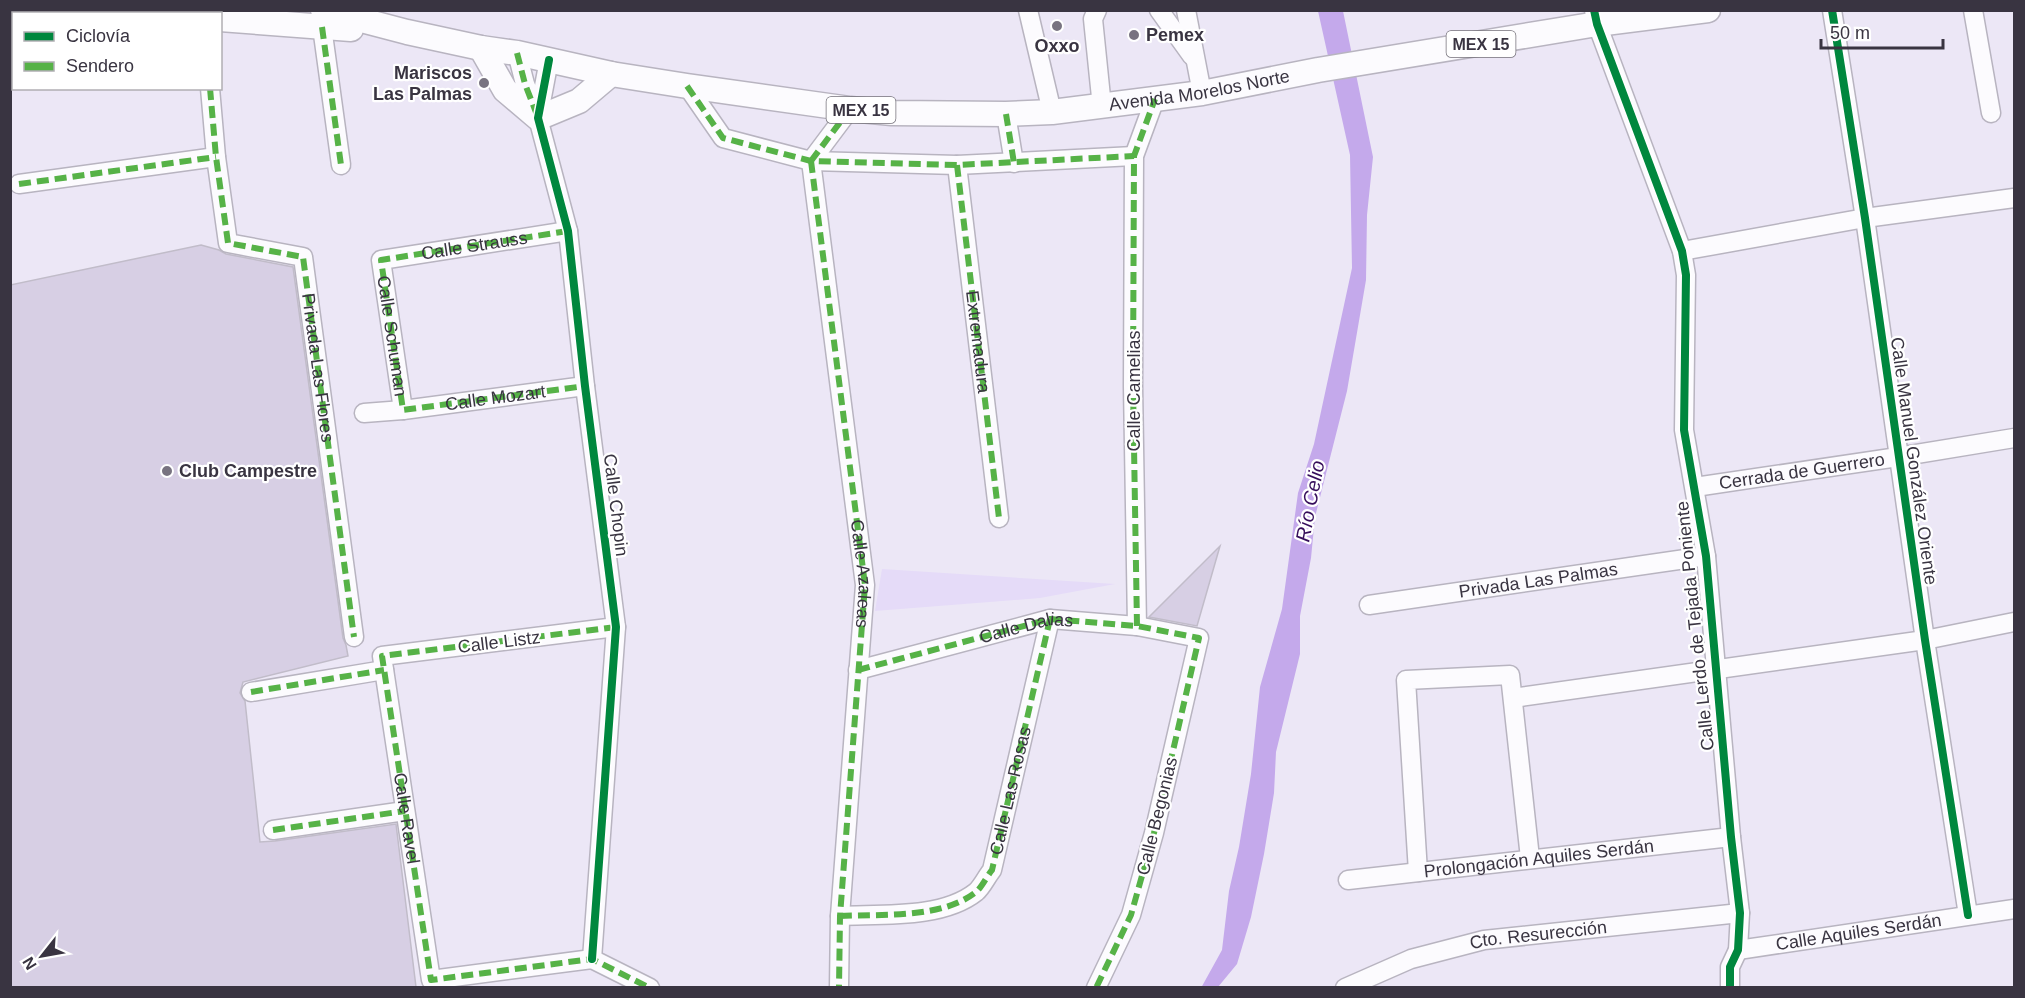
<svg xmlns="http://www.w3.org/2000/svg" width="2025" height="998" viewBox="0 0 2025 998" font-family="Arial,sans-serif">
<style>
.built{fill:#e5dbf8}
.water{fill:#c4a9eb}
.building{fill:#d7cfe4;stroke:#c1bcc9;stroke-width:1.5}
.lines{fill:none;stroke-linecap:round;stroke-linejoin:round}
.minor-casing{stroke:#b8b4c0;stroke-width:21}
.major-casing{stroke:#b8b4c0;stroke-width:27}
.minor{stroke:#fcfbfe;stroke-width:18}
.major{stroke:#fcfbfe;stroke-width:24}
.quiet{stroke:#56b247;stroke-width:6;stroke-dasharray:12 6;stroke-linecap:butt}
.cycleway-casing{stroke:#fff;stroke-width:11}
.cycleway{stroke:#00873e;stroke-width:8}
.poi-dot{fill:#787380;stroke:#fff;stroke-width:2}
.labels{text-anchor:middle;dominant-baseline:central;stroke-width:4.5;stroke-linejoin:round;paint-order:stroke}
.shield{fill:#fff;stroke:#74717a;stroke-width:1.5}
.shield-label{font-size:16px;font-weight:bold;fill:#393441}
.poi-label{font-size:18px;font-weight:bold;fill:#393441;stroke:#fff;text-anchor:start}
.street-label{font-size:18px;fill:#393441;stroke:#fff}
.water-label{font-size:20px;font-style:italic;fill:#360e5b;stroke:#fff}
</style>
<rect width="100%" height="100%" fill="#ece7f6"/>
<path class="built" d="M882 569 1115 584 1040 598 875 611Z"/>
<path class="water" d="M1318 11H1343L1373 157 1367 215 1366 280 1347 391 1315 517 1311 558 1300 616V654L1276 752 1274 793 1264 854 1251 917 1237 964 1218 987 1201 988 1222 950 1229 891 1239 847 1251 774 1260 687 1282 609 1298 493 1314 444 1352 268 1350 155Z"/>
<g class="building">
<path d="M201 245 219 250 226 254 293 267 343 638 346 645 348 656 243 682 240 693 245 701 260 842 275 841 396 824 416 987H10V285Z"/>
<path d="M1220 546 1197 626 1149 617Z"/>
</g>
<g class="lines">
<defs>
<g id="minor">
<path d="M1028 10 1052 112"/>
<path d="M1097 10 1093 19 1102 107"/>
<path d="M1159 10 1192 56"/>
<path d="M1186 10 1202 93"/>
<path d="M1594 10 1597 24 1682 251 1686 275 1684 430 1706 556 1731 837 1740 913 1738 950 1730 967V988"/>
<path d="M1832 10 1865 218 1925 640 1968 915"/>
<path d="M1973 10 1991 113"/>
<path d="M322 27 341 165"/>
<path d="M517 53 525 84 538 116"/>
<path d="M549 60 538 118 568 231 585 386 616 627 592 959"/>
<path d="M687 86 723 138 811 161 957 165 1134 156"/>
<path id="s1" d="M210 88 216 157 228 243 303 257 354 637"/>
<path d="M1006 114 1014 163"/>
<path id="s2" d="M811 161 865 585 840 916 839 988"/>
<path d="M811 161 850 109"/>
<path id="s3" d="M957 165 999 518"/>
<path d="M19 184 216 157"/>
<path d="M1682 251 1865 218 2014 198"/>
<path id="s4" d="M403 410 381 260 568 231"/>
<path d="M364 413 403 410 585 386"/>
<path id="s5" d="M1695 487 1898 457 2014 438"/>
<path id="s6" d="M1369 605 1706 556"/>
<path d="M1137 626 1133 386 1134 156 1155 99"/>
<path id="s7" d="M616 627 382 656 431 980 592 959 650 988"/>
<path id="s8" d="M858 670 1050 619 1137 626 1199 638 1154 833 1131 915 1096 988"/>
<path d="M251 692 384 670"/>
<path d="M1513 698 1925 640 2014 622"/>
<path d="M273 830 405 811"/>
<path d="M1418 872 1406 680 1510 675 1530 858"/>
<path id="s9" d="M1348 880 1731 837"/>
<path d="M840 916C882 914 942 919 976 892 982 887 987 876 992 870L1050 619"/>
<path id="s10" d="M1738 950 2014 909"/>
<path id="s11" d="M1345 988 1411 959 1484 940 1740 913"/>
</g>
<g id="major">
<path d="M118 10 152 14"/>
<path id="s12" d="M323 10 407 32 481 48 517 53 611 74 687 86 850 109 892 113 1006 114 1052 112 1202 93 1318 70 1597 24 1708 10"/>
<path d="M220 19 351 29"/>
<path d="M481 48 505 90 538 118 579 101 611 74"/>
</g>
</defs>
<use href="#minor" class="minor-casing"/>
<use href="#major" class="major-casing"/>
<use href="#minor" class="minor"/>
<use href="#major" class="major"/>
<g class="quiet">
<path d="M322 27 341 165"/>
<path d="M517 53 525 84 537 115"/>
<path d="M687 86 723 138 811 161 957 165 1134 156"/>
<path d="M210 88 216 157 228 243 303 257 354 637"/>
<path d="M1006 114 1014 163"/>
<path d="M811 161 865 585 840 916 839 988"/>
<path d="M811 161 850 109"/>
<path d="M957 165 999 518"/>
<path d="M19 184 216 157"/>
<path id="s13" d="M568 231 381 260 403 410 585 386"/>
<path d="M1137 626 1133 386 1134 156 1155 99"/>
<path d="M616 627 382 656 431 980 592 959 650 988"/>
<path d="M858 670 1050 619 1137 626 1199 638 1154 833 1131 915 1096 988"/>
<path d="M251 692 384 670"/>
<path d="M273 830 405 811"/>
<path id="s14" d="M840 916C882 914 942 919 976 892 982 887 987 876 992 870L1050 619"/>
</g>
<defs>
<g id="cycleway">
<path d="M1594 10 1597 24 1682 251 1686 275 1684 430 1706 556 1731 837 1740 913 1738 950 1730 967V988"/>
<path d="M1832 10 1865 218 1925 640 1968 915"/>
<path d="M549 60 538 118 568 231 585 386 616 627 592 959"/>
</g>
</defs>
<use href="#cycleway" class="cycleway-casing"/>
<use href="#cycleway" class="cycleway"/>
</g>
<g class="poi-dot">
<circle cx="1057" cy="26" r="6"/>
<circle cx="1134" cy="35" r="6"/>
<circle cx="484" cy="83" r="6"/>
<circle cx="167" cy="471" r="6"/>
</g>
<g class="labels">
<g class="shield">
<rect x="1446.5" y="31" width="69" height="26" rx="4.5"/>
<rect x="826.5" y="97" width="69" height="26" rx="4.5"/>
</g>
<g class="shield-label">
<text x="1481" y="44">MEX 15</text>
<text x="861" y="110">MEX 15</text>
</g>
<g class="poi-label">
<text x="1146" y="35">Pemex</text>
<text x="1057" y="46" text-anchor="middle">Oxxo</text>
<text x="472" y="73" text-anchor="end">Mariscos<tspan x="472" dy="21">Las Palmas</tspan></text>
<text x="179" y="471">Club Campestre</text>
</g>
<g class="street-label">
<text stroke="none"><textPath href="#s12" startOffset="888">Avenida Morelos Norte</textPath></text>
<text stroke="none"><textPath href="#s4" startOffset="246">Calle Strauss</textPath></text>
<text stroke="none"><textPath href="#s13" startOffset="266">Calle Schuman</textPath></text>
<text stroke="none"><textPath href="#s3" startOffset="178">Extremadura</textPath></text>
<text stroke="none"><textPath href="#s1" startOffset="344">Privada Las Flores</textPath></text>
<text transform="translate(1134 391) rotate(-90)">Calle Camelias</text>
<text stroke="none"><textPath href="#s13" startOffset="434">Calle Mozart</textPath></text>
<text transform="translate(1914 461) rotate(82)">Calle Manuel González Oriente</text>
<text stroke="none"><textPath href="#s5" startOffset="108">Cerrada de Guerrero</textPath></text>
<text transform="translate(616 505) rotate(83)">Calle Chopin</text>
<text stroke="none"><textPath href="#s2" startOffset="416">Calle Azaleas</textPath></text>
<text stroke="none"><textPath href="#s6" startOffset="171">Privada Las Palmas</textPath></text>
<text transform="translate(1695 626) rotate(-96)">Calle Lerdo de Tejada Poniente</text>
<text stroke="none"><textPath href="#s8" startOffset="174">Calle Dalias</textPath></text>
<text transform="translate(499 642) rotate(-7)">Calle Listz</text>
<text stroke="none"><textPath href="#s14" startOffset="249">Calle Las Rosas</textPath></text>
<text transform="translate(1157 816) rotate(-76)">Calle Begonias</text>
<text stroke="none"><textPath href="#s7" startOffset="400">Calle Ravel</textPath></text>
<text stroke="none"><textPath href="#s9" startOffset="192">Prolongación Aquiles Serdán</textPath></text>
<text stroke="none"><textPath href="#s10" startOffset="122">Calle Aquiles Serdán</textPath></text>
<text stroke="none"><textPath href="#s11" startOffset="202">Cto. Resurección</textPath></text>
</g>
<g class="water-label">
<text transform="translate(1310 501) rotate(-79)">Río Celio</text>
</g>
</g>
<rect width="2025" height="998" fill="none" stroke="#393441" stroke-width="24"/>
<rect x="12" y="12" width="210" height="78" fill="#ffffff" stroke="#b0aeb3" stroke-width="1.5"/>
<rect x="24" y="32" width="30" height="9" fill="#00873e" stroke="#b0aeb3" stroke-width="1.5"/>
<text x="66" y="42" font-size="18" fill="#393441">Ciclovía</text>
<rect x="24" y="62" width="30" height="9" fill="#56b247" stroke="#b0aeb3" stroke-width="1.5"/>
<text x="66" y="72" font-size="18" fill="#393441">Sendero</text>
<g transform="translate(42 956) rotate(239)" stroke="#ffffff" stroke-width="4.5" paint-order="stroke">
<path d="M0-4.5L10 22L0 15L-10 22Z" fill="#393441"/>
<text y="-9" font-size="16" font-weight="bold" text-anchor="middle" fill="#393441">N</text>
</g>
<path d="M1821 39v9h122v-9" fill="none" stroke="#393441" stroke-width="3"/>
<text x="1830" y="39" font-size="18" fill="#393441" stroke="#ffffff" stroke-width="4.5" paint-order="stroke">50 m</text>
</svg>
